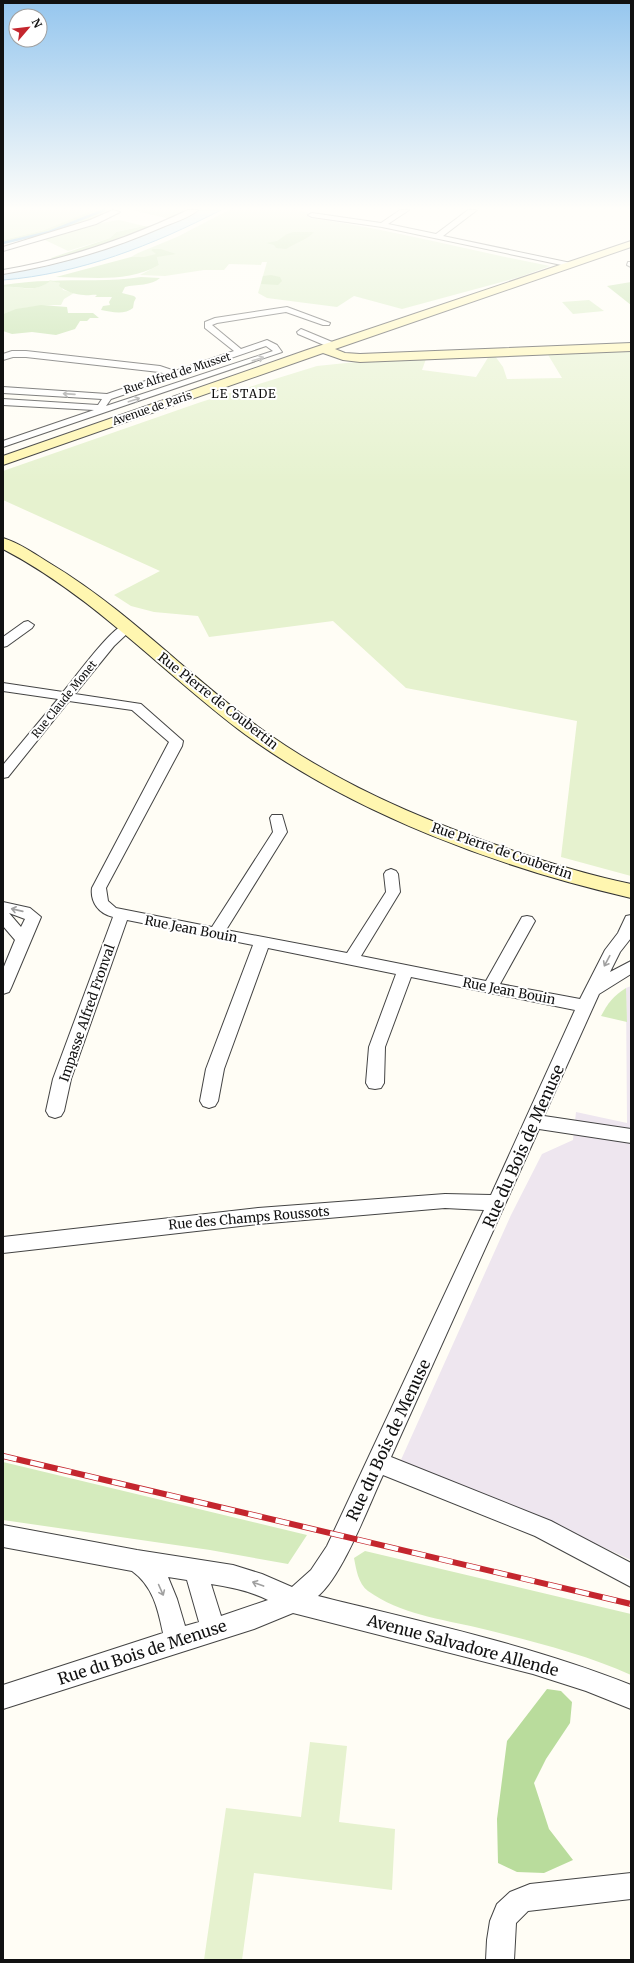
<svg xmlns="http://www.w3.org/2000/svg" width="634" height="1963" viewBox="0 0 634 1963" font-family="Merriweather,serif">
<style>
.industrial{fill:#eee6ef}
.green{fill:#d5ebbd}
.forest{fill:#b9dc9c}
.pitch{fill:#e6f2cf}
.water{fill:#b9e0f7;stroke:#3f96cf}
.lines{fill:none;stroke-linecap:round;stroke-linejoin:round}
.stream{stroke:#3f96cf;stroke-width:2.5}
.street-casing{stroke:#444;stroke-width:2}
.secondary-casing{stroke:#333;stroke-width:2}
.street{fill:#fff;fill-rule:evenodd}
.secondary{fill:#fff6b0;fill-rule:evenodd}
.rail-casing{stroke:#c4262e;stroke-width:6}
.rail{stroke:#fff;stroke-width:4.5;stroke-dasharray:14;stroke-linecap:butt}
.oneway{stroke:#a0a0a0}
.labels{text-anchor:middle;dominant-baseline:central;stroke-width:4;stroke-linejoin:round;paint-order:stroke}
.far-street-label{font-size:11px;fill:#111;stroke:#fff}
.far-neighbourhood-label{font-size:12px;letter-spacing:1px;fill:#111;stroke:#fff}
.street-label{font-size:13px;fill:#111;stroke:#fff}
.near-street-label{font-size:16px;fill:#111;stroke:#fff}
</style>
<rect width="100%" height="100%" fill="#fffdf5"/>
<path class="industrial" d="M631 986V1560L553 1524 400 1462 511 1215 542 1154 573 1140 576 1112 627 1123 626 988Z"/>
<g class="green">
<path d="M3 210H93L44 230 3 240Z"/>
<path d="M131 210H189L174 218H166Z"/>
<path d="M229 210H297L308 212 307 215 310 218C391 229 470 251 550 266L520 277 402 309 354 296 337 307 267 298 258 293 267 262H262L261 265 229 264 224 270H204L165 276 140 275 159 265 157 257H131L138 253 177 237Z"/>
<path d="M119 220 144 226 116 232 110 238 68 251 43 239 89 225Z"/>
<path d="M50 280 60 283 63 290 74 293 64 299 61 305C40 305 22 307 3 314V287C20 285 35 295 50 280Z"/>
<path d="M589 300 604 311 573 314 562 302Z"/>
<path d="M626 988 627 1022 601 1016C608 1003 613 996 626 988Z"/>
<path d="M3 1462 307 1535 288 1564 210 1550 3 1520Z"/>
<path d="M365 1551 631 1614V1675C582 1653 531 1641 479 1628 441 1619 400 1614 368 1591 358 1584 356 1568 354 1558Z"/>
</g>
<g class="forest">
<path d="M93 210H115L91 221 3 242V240L44 230Z"/>
<path d="M144 226 154 227 136 235 54 261 51 258 110 238 116 232Z"/>
<path d="M293 232H314C307 240 295 243 286 249L276 248 274 245 266 243 277 241 287 234Z"/>
<path d="M153 249H161L176 254 157 257 159 265C128 283 91 277 56 277L131 257H144L156 254 151 250Z"/>
<path d="M271 275 280 277 282 281 278 285 261 284 263 276Z"/>
<path d="M141 277 160 278C152 286 136 284 125 287L122 293 134 296 136 298 134 302 133 308C125 315 111 312 101 310L103 306 110 305 109 302 112 297H95L97 295C93 294 89 296 84 295 76 295 65 291 59 286L60 283 50 281C35 294 20 285 3 287V285C18 283 34 281 49 281 80 279 111 282 141 277Z"/>
<path d="M631 282V305L607 286Z"/>
<path d="M41 305 67 307 68 313H93L99 318H90L87 321H80L75 329 56 335 32 332 12 334 3 331V314L16 309Z"/>
<path d="M547 1689 561 1691 572 1702 570 1723 546 1759 534 1783 549 1829 573 1860 544 1873 517 1872 498 1863 497 1819 507 1741Z"/>
</g>
<g class="pitch">
<path d="M631 350V876L561 857 577 721 406 688 333 621 209 637 198 616 154 612 131 606 114 595 160 571 3 500V471L201 402 317 366 356 362 426 359 422 370 476 377 489 356H495L503 367 507 379 562 378 547 353Z"/>
<path d="M310 1742 347 1746 339 1822 395 1829 392 1890 254 1873 242 1960H204L226 1808 301 1817Z"/>
</g>
<path class="water" d="M198 210H221C153 245 80 274 3 280V273C72 264 135 241 198 210Z"/>
<g class="lines">
<path class="stream" d="M3 243 49 232 104 210"/>
<defs>
<g id="street">
<path d="M113 210 120 212 96 224 3 251V247L90 220Z"/>
<path d="M188 210H198C189 218 175 222 165 226 113 249 59 265 3 274V270C68 259 129 238 188 210Z"/>
<path d="M400 210H409L388 224 436 234 468 210H477L443 236 571 263 575 265 571 267 382 227 312 217 308 215 312 213 381 223Z"/>
<path d="M628 262H631V267L627 265Z"/>
<path d="M287 307 330 323 329 325H323L286 312 217 323 212 325 241 349 267 340 277 345 282 352 3 447V441L94 410 3 405V399L98 405 102 399 3 393V387L107 394 166 374 159 372 26 357H13L3 360V354L12 351H26L160 366 175 371 234 351 205 328V322L215 318ZM266 346 273 351 106 406 111 399Z"/>
<path d="M301 329 337 344 338 346 337 348H331L298 334 297 332Z"/>
<path d="M28 621 34 625 32 628 7 646 3 647V637L24 622Z"/>
<path d="M127 623 133 627 131 630 114 646 75 694 141 704 183 741 182 746 106 888 108 901 116 908 212 927 273 832 270 818 272 815H282L287 832 226 930 347 953 386 892 384 874 386 871 391 869 396 871 398 874 400 892 361 956 486 981 522 917 527 916 532 917 535 921 500 984 580 999 605 950 618 933 626 916 631 915V938L620 952 610 972 631 961V974L599 994 544 1116 631 1129V1143L539 1129 391 1457 551 1521 631 1563V1587L535 1536 383 1475C368 1507 343 1575 318 1596 423 1622 530 1645 631 1685V1709L586 1691 533 1674 293 1613 254 1629 3 1709V1685L163 1633C158 1609 153 1586 132 1571L3 1547V1525L137 1550 233 1565 262 1574 292 1587 311 1570 327 1546 484 1210 445 1208 258 1224 3 1253V1237L258 1208 445 1194 491 1195 575 1010 411 977 385 1047 384 1083 381 1088 375 1089 369 1088 366 1083 369 1047 396 974 268 948 224 1069 218 1101 215 1106 209 1108 203 1106 200 1101 206 1069 253 945 127 920 71 1079 64 1111 61 1116 55 1118 49 1116 46 1111 53 1079 113 917C99 914 90 902 92 888L169 742 132 710 69 701 8 777 3 778V765L58 699 3 691V683L63 692C75 678 111 627 127 623ZM168 1577 187 1580 199 1622 185 1626 177 1599ZM211 1584C231 1587 250 1591 268 1600L221 1616Z"/>
<path d="M3 902 30 908 41 917 11 988 9 992 3 994V969L15 940 3 926ZM9 913 25 919 21 927Z"/>
<path d="M631 1873V1899L528 1911 516 1923 514 1960H486L487 1940 490 1921 497 1904 510 1892 530 1884Z"/>
</g>
<g id="secondary">
<path d="M631 241V247L335 349 345 353 360 354 631 343V351L360 362 343 360 323 353 3 465V456L307 350Z"/>
<path d="M3 538C20 543 36 555 51 564 126 609 187 674 257 726 332 781 417 818 505 848 546 862 588 875 631 884V898C500 868 355 814 246 735 164 674 95 597 3 549Z"/>
</g>
</defs>
<use href="#street" class="street-casing"/>
<use href="#secondary" class="secondary-casing"/>
<use href="#street" class="street"/>
<use href="#secondary" class="secondary"/>
<defs>
<path id="rail" d="M3 1456 631 1604"/>
</defs>
<use href="#rail" class="rail-casing"/>
<use href="#rail" class="rail"/>
</g>
<defs><path id="oneway-shaft" d="M-6 0H5M1.5-3L5.5 0L1.5 3" fill="none" stroke-width="1.6" stroke-linecap="round" stroke-linejoin="round"/></defs>
<g class="oneway">
<use href="#oneway-shaft" transform="translate(258 359) rotate(-18)"/>
<use href="#oneway-shaft" transform="translate(69 394) rotate(-176)"/>
<use href="#oneway-shaft" transform="translate(134 400) rotate(-18)"/>
<use href="#oneway-shaft" transform="translate(17 910) rotate(-167)"/>
<use href="#oneway-shaft" transform="translate(607 961) rotate(118)"/>
<use href="#oneway-shaft" transform="translate(258 1584) rotate(-160)"/>
<use href="#oneway-shaft" transform="translate(161 1590) rotate(66)"/>
</g>
<linearGradient id="sky" x2="0" y2="1"><stop stop-color="#95c6ee"/><stop offset="0.43" stop-color="#fffefa"/><stop offset="1" stop-color="#fffefa" stop-opacity="0"/></linearGradient>
<rect width="634" height="485" fill="url(#sky)"/>
<g class="labels">
<g class="far-street-label">
<text transform="translate(177 373) rotate(-18)">Rue Alfred de Musset</text>
<text transform="translate(152 408) rotate(-19)">Avenue de Paris</text>
<text transform="translate(64 699) rotate(-51)">Rue Claude Monet</text>
</g>
<g class="far-neighbourhood-label">
<text x="244" y="393">LE STADE</text>
</g>
<g class="street-label">
<text transform="translate(218 701) rotate(38)">Rue Pierre de Coubertin</text>
<text transform="translate(502 851) rotate(19)">Rue Pierre de Coubertin</text>
<text transform="translate(191 929) rotate(11)">Rue Jean Bouin</text>
<text transform="translate(509 991) rotate(11)">Rue Jean Bouin</text>
<text transform="translate(87 1013) rotate(-71)">Impasse Alfred Fronval</text>
<text transform="translate(249 1218) rotate(-5)">Rue des Champs Roussots</text>
</g>
<g class="near-street-label">
<text transform="translate(523 1146) rotate(-66)">Rue du Bois de Menuse</text>
<text transform="translate(388 1440) rotate(-65)">Rue du Bois de Menuse</text>
<text transform="translate(463 1645) rotate(15)">Avenue Salvadore Allende</text>
<text transform="translate(142 1652) rotate(-18)">Rue du Bois de Menuse</text>
</g>
</g>
<rect width="634" height="1963" fill="none" stroke="#111111" stroke-width="8"/>
<g transform="translate(28 28) rotate(62)"><circle r="19" fill="#ffffff" stroke="#a0a0a0"/>
<path d="M0-3L7 15L0 10L-7 15Z" fill="#c4262e"/>
<text y="-6" font-size="11" font-weight="bold" text-anchor="middle" fill="#111111">N</text>
</g>
</svg>
